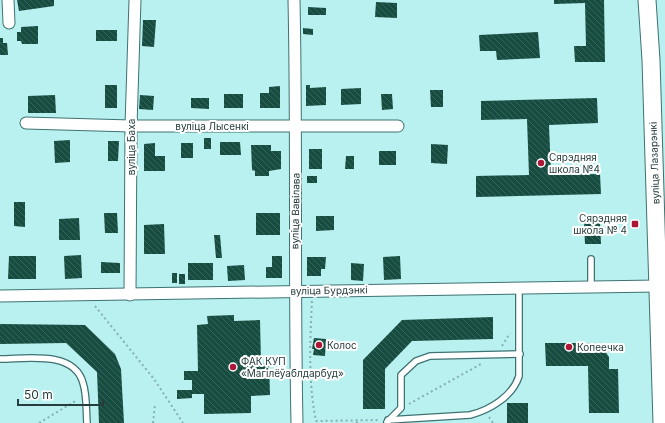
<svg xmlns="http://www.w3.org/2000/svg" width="665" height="423" viewBox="0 0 665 423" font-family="Inter,sans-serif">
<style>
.building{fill:url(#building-back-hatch)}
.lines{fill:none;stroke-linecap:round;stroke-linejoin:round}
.lane-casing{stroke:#3e7273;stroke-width:8}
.street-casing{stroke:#3e7273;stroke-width:13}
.primary-casing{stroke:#3e7273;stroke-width:19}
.path{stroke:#85b1b1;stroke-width:2;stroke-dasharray:2 3;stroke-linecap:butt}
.lane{stroke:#fff;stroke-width:5.5}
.street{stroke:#fff;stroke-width:11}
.primary{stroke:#fff;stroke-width:17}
.poi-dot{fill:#ac1737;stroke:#fff;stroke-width:1.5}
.labels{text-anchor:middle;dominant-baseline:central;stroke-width:4;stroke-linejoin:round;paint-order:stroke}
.street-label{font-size:10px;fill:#263c3d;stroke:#fff}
.poi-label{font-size:10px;fill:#263c3d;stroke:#fff;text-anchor:start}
</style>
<defs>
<pattern id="building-back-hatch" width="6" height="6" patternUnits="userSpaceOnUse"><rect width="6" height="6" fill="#174c41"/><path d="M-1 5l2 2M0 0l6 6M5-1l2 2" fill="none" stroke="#38645b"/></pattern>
</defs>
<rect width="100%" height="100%" fill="#b9f0f0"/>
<g class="building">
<path d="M17 0H54V6L19 11Z"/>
<path d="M554 0H604L605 62H575L574 46H586L585 3 554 4Z"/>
<path d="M376 2 397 3V18L375 17Z"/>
<path d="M308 7 326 8V15H308Z"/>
<path d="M143 20H156L154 47 142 46Z"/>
<path d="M38 26V44H22L21 41H17V32H21V27Z"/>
<path d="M303 28 313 29V35L303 34Z"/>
<rect x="96" y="30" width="21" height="11"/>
<path d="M538 32 540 58 497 60 496 51H480L479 35Z"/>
<path d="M0 38H3V43H7L8 55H0Z"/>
<rect x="105" y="85" width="12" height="23"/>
<path d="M306 85H310V88L326 87V105L306 106Z"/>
<path d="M280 86V108H260V93H269V87Z"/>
<path d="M361 88V104L341 105V89Z"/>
<path d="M430 90H443V107H431Z"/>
<rect x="224" y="94" width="19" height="14"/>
<path d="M381 94H392L393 109 382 110Z"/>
<path d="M55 95 56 113H28V96Z"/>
<path d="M140 95 154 96 153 110 139 109Z"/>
<path d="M191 98H209V109L191 108Z"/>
<path d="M597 98 598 123 549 125 551 175 600 174 601 194 476 197V176L529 175 527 119 481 120V101Z"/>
<rect x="204" y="138" width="7" height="11"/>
<path d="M70 140V162L55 163 54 141Z"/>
<path d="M108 141H119L118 161H108Z"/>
<path d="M220 142H240L241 155H220Z"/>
<path d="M155 143V156H165V171H144V144Z"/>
<rect x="181" y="143" width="12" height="15"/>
<path d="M431 144 448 145 447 164 431 163Z"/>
<path d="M251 145H271V151H281V169L269 171V176H255V171L252 170Z"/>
<rect x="309" y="149" width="13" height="20"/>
<rect x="379" y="151" width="17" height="14"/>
<path d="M346 156H354V169H345Z"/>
<rect x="307" y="176" width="10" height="7"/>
<path d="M14 202H25V227L14 226Z"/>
<path d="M104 213H117L118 233H105Z"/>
<rect x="256" y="213" width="24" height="22"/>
<path d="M316 216H334V230L316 231Z"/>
<path d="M79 218 80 240H59V219Z"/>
<path d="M600 222 601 244H585L584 223Z"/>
<path d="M164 224 165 254H144V225Z"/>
<path d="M214 235H220L222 258H216Z"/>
<path d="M81 255 82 278 65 279 64 256Z"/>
<path d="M9 256H36V279H8Z"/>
<path d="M272 256H282V278H266V267H272Z"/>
<path d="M400 256 401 279 384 280 383 257Z"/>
<path d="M307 257H326L325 269H321V276H307Z"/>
<path d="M101 262 120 263V273H101Z"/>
<rect x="188" y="263" width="25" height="17"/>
<path d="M351 263 364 264 363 281 351 280Z"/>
<path d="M244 265 245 280 228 281 227 266Z"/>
<rect x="172" y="273" width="5" height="10"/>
<rect x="179" y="274" width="6" height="10"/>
<path d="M234 315V321L260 320 261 363H269L270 395 251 396V413L204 414V394H192V398L177 399V390H192V380H184V371H198L197 325 208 324 207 316Z"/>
<path d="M493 317V339L412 341 385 369V409H363V360L402 320Z"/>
<path d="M0 324 85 325 115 354 121 369 124 423H99L97 372 66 343 0 344Z"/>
<path d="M314 338 326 339 325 356 313 355 314 349H312Z"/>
<path d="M545 343H595L603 348 609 357V369H618L619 413H589L588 366H546Z"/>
<rect x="507" y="403" width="21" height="20"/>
</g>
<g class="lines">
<defs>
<g id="lane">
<path d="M591 287V259"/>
<path d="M0 359C26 359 74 350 83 383 87 395 86 410 87 423"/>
<path d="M388 420 470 415C490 410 513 396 519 376V288"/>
<path d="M387 422 401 408V375L416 361 430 356 520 354"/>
</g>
<g id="street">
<path d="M8 0 9 23"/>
<path d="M294 0C297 141 294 282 297 423"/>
<path d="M26 123 131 126H398"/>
<path d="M130 295 131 126 135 0"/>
<path d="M0 296 658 286"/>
</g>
<path id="primary" d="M647 0 651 60 662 423"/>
</defs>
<use href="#lane" class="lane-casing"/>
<use href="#street" class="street-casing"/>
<use href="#primary" class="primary-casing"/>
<g class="path">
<path d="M312 301C310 341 308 382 316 421L379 420"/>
<path d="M95 306 154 379 183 423"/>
<path d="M502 346 510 333"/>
<path d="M409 404 481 364"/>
<path d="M489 417 493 423"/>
<path d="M39 423 77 400"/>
<path d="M153 423 155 404"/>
<path d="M356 423 360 421"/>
</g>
<use href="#lane" class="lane"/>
<use href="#street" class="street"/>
<use href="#primary" class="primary"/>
</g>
<g class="poi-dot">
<circle cx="541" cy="163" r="4"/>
<rect x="631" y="220" width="8" height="8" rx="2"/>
<circle cx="319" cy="345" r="4"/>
<circle cx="569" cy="347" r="4"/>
<circle cx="233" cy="367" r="4"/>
</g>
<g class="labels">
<g class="street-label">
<text x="212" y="126">вуліца Лысенкі</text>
<text transform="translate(131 147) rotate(-90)">вуліца Баха</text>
<text transform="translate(654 163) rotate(-92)">вуліца Лазарэнкі</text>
<text transform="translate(295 211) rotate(-89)">вуліца Вавілава</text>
<text transform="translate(329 290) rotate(-1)">вуліца Бурдэнкі</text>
</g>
<g class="poi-label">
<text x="549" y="157">Сярэдняя<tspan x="549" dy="12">школа №4</tspan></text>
<text x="627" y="218" text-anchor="end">Сярэдняя<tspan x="627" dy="12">школа № 4</tspan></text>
<text x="327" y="345">Колос</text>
<text x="577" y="347">Копеечка</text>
<text x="241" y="361">ФАК КУП<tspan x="241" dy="12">«Магілёўаблдарбуд»</tspan></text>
</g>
</g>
<path d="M18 399v6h85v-6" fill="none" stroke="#263c3d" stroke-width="2"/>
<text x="24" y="399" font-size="12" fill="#263c3d" stroke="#ffffff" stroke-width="3" paint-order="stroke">50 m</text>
</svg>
